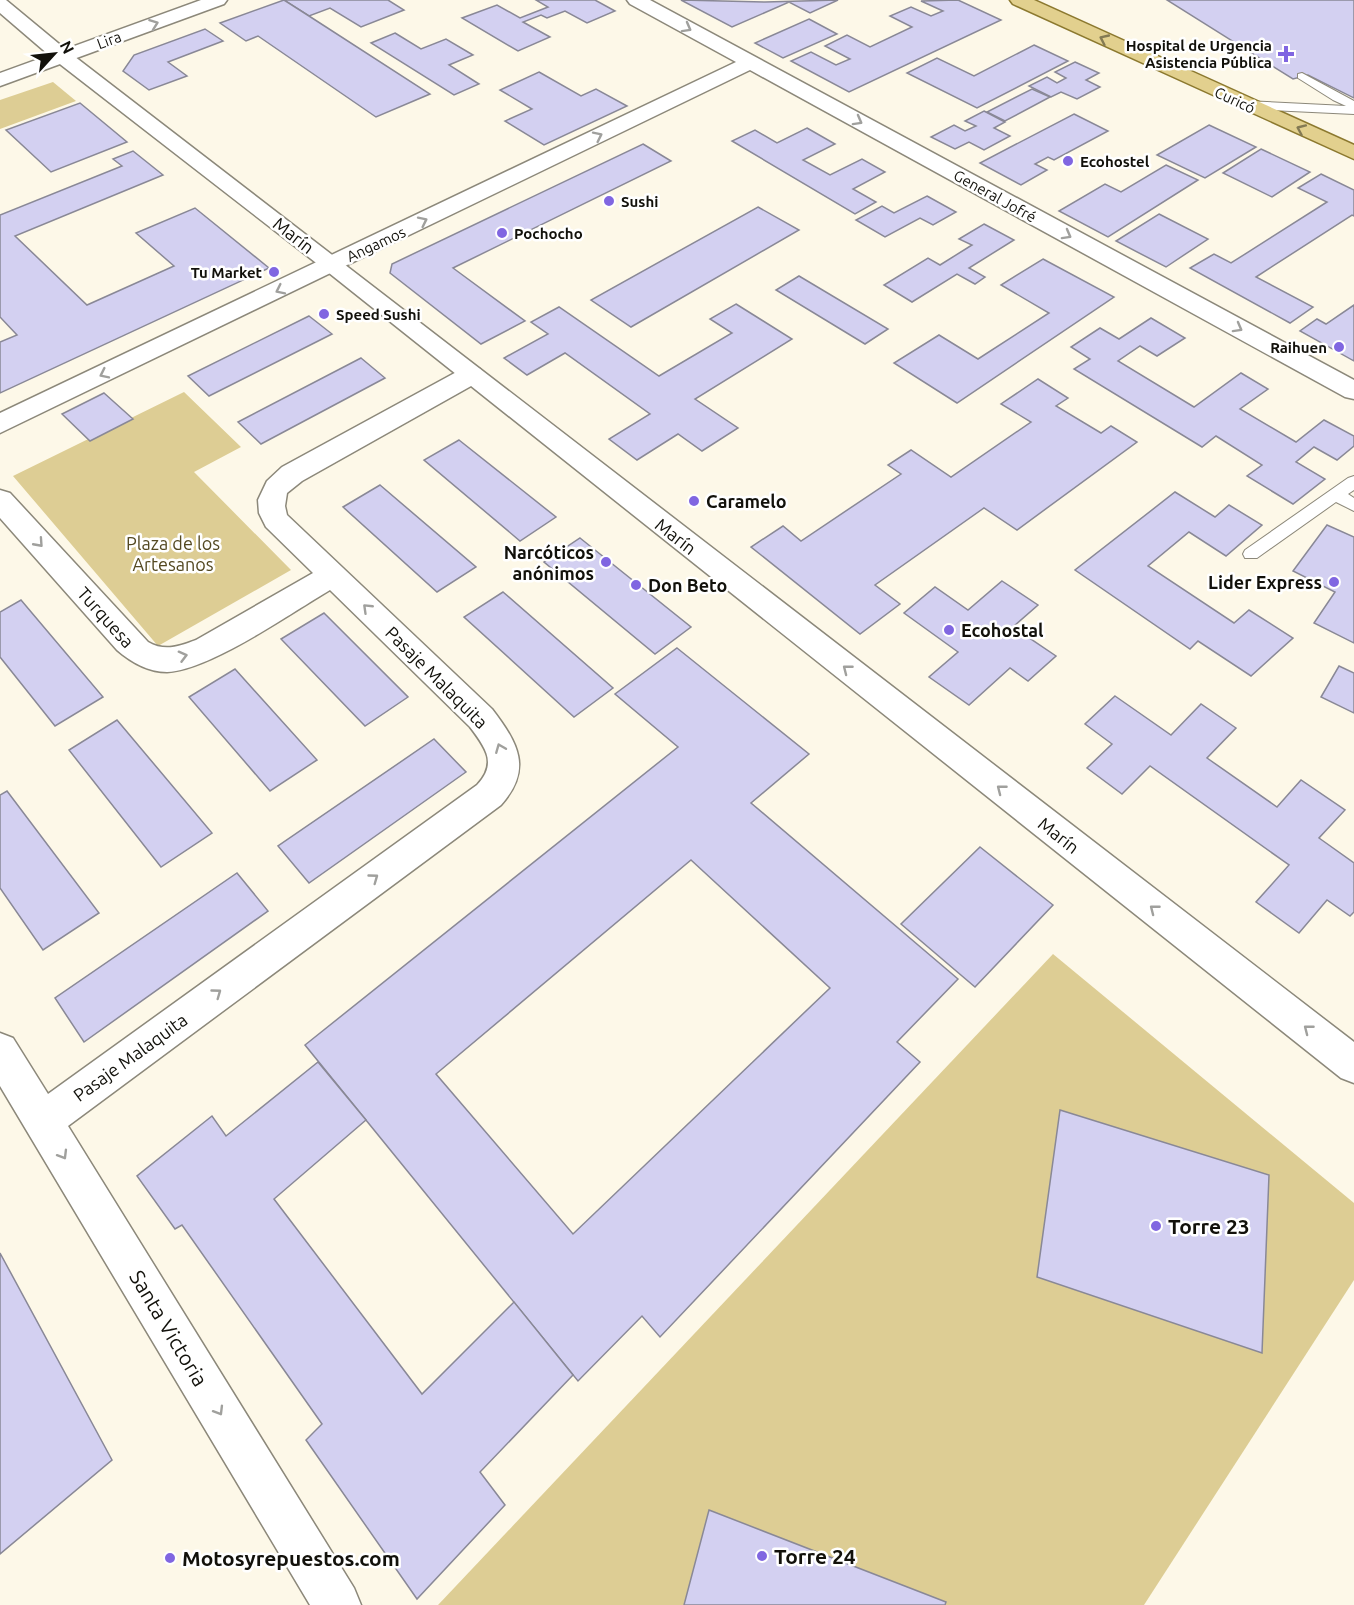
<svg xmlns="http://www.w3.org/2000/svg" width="1354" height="1605" viewBox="0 0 1354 1605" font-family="Ubuntu,sans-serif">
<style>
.green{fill:#ddcd94}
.building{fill:#d3d0f1;stroke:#898896;stroke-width:1.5;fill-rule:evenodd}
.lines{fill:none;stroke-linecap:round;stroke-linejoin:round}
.service-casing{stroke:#8c887a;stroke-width:2}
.minor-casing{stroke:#8c887a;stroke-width:3}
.tertiary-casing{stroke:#8c887a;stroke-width:3}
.secondary-casing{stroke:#8c887a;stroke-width:3}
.primary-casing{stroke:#8c792f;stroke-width:3}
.service{fill:#fff;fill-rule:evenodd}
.minor{fill:#fff;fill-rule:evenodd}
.tertiary{fill:#fff;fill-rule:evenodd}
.secondary{fill:#fff;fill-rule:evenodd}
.primary{fill:#e2d08e;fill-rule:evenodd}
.oneway{stroke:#a0a09d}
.oneway2{stroke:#847a53}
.poi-dot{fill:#8066e1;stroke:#fff;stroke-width:2}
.labels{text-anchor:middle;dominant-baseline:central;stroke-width:5;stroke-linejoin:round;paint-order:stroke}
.far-street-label{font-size:15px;fill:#12110b;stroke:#fff}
.far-poi-label{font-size:15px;font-weight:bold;fill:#12110b;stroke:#fff;text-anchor:start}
.street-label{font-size:18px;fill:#12110b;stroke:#fff}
.poi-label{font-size:18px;font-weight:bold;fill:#12110b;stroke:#fff;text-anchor:start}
.park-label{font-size:18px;fill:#534821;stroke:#fff}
.near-poi-label{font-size:21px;font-weight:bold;fill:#12110b;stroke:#fff;text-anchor:start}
.near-street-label{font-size:21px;fill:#12110b;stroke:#fff}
</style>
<rect width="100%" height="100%" fill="#fdf8e8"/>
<g class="green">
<path d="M53 82 76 101 0 129V100Z"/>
<path d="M184 392 241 447 194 472 291 570 158 646 13 476Z"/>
<path d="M1053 954 1354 1203V1280L1144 1605H438Z"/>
</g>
<g class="building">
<path d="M284 0H388L404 10 361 27 330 8 309 16Z"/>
<path d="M284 0 309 16 430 94 376 117 258 36 246 41 220 23Z"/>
<path d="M536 0H595L615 11 587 23 565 11 547 18 541 15 523 22 550 37 518 51 462 18 497 5 520 18 548 7Z"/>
<path d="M681 0 765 2 838 0 810 13 789 2 732 27Z"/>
<path d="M958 0 1001 20 849 92 791 61 811 52 836 65 850 59 825 46 847 35 870 47 912 27 890 16 911 7 931 16 943 11 921 1Z"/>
<path d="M1167 0H1354V98L1308 75 1293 79Z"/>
<path d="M809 19 837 34 783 58 755 43Z"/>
<path d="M205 29 223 41 168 62 187 76 149 90 123 71 134 55Z"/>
<path d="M395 33 421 49 446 39 473 55 449 65 479 84 454 95 371 43Z"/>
<path d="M1034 45 1068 61 977 108 907 73 937 58 974 76Z"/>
<path d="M1075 62 1099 73 1086 80 1100 87 1077 99 1061 92 1051 97 1029 86 1047 77 1057 83 1066 78 1055 72Z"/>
<path d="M539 72 581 96 596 89 627 106 544 145 505 121 532 109 500 90Z"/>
<path d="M1032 89 1050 97 1005 121 987 112Z"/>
<path d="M80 103 127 142 51 172 6 130Z"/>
<path d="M984 111 1005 122 994 128 1010 136 984 150 969 142 955 149 931 137 954 125 965 131 976 126 965 121Z"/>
<path d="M1074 114 1108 131 1054 160 1048 157 1035 164 1047 170 1021 185 980 163Z"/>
<path d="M1209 125 1256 147 1205 178 1157 155Z"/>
<path d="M807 128 835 144 803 160 830 175 862 159 885 172 853 189 876 202 855 214 732 141 755 130 777 143Z"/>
<path d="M643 144 671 161 453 268 525 321 481 344 390 273 392 264Z"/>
<path d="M1261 149 1310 172 1272 197 1223 173Z"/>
<path d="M133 151 163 175 15 236 87 305 174 266 136 233 195 208 269 268 0 393V342L17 335 0 317V215L122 166 113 159Z"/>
<path d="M1166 165 1198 180 1108 237 1059 211 1105 184 1121 192Z"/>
<path d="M1321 174 1354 190V216L1352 215 1256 277 1313 307 1290 323 1190 268 1214 254 1231 263 1327 202 1298 188Z"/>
<path d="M927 196 956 212 933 225 920 218 885 237 856 220 882 206 894 213Z"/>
<path d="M758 207 799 230 631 327 591 300Z"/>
<path d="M1159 214 1208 239 1166 267 1116 241Z"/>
<path d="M984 224 1014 240 969 268 985 277 975 284 957 274 912 302 884 285 928 258 940 265 972 245 959 239Z"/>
<path d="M1043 259 1114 297 957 403 894 363 939 335 978 359 1049 313 1001 285Z"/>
<path d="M799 276 888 329 865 344 776 290Z"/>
<path d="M736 304 792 339 695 399 738 428 702 451 678 434 637 460 609 439 650 414 565 353 527 375 504 358 548 334 531 322 559 307 659 376 732 333 710 319Z"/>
<path d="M1354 305V361L1300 331 1317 319 1326 324Z"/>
<path d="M309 316 332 334 209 396 188 376Z"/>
<path d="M1151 318 1185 338 1157 356 1140 346 1118 361 1194 407 1241 373 1268 389 1240 409 1296 442 1324 420 1354 436V446L1337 460 1314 447 1296 462 1325 479 1293 504 1247 476 1262 465 1216 436 1202 447 1074 369 1090 359 1071 347 1100 328 1119 339Z"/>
<path d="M361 358 385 378 261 444 238 422Z"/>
<path d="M1038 379 1068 398 1056 406 1101 433 1111 426 1137 442 1017 530 984 508 875 585 900 604 860 634 751 547 783 526 801 541 901 474 888 465 911 450 951 477 1031 422 1001 404Z"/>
<path d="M104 393 133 419 90 441 62 414Z"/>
<path d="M459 440 556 517 520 541 424 460Z"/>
<path d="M380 485 476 567 437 592 343 507Z"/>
<path d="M1175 492 1215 517 1229 505 1262 525 1226 556 1189 532 1148 566 1234 623 1249 610 1293 638 1251 676 1198 641 1190 649 1075 570Z"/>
<path d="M1327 525 1354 537V643L1314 623 1335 592 1293 571Z"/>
<path d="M580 538 691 627 655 654 544 562Z"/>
<path d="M1002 581 1038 605 1013 627 1056 656 1028 681 1010 668 969 705 929 677 958 652 904 613 935 587 968 610Z"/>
<path d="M503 592 613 688 574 717 464 617Z"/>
<path d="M21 600 103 697 55 726 0 657V612Z"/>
<path d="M324 613 408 697 365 726 281 639Z"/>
<path d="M677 648 809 754 751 803 958 979 897 1042 920 1062 660 1337 642 1316 578 1381 305 1045 678 747 615 694ZM691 860 830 988 573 1234 436 1074Z"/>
<path d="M1339 666 1354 673V713L1321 697Z"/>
<path d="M235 669 317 760 270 791 189 697Z"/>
<path d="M1115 696 1171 735 1201 704 1236 728 1207 758 1277 807 1301 780 1345 810 1319 838 1354 863V912L1350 916 1327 900 1299 933 1256 902 1289 865 1150 766 1122 794 1087 768 1112 744 1085 724Z"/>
<path d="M117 720 212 833 161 867 69 750Z"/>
<path d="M434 739 466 772 309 883 278 846Z"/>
<path d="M7 791 99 913 43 950 0 888V795Z"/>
<path d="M980 847 1053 905 975 987 901 924Z"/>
<path d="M237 873 268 911 84 1042 55 998Z"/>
<path d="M318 1062 366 1120 274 1199 422 1394 514 1302 573 1375 480 1472 505 1505 417 1599 306 1440 322 1424 182 1225 175 1229 137 1176 212 1116 226 1136Z"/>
<path d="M1060 1110 1269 1175 1262 1353 1037 1277Z"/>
<path d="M0 1253 112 1460 0 1554Z"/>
<path d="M709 1510 946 1602 945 1605H684Z"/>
</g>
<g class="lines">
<defs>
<g id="service">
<path d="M1302 73 1354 101V114L1246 109 1240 105 1246 101 1346 106 1333 100 1298 78V74Z"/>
<path d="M1354 476V490L1348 494 1354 498V511L1336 502 1257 558H1245L1243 554 1245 550 1348 478Z"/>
</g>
<g id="minor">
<path d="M627 0H650L1354 380V399L1345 397 750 70 0 433V413L736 62 630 4Z"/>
<path d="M471 367 480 369 484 375 480 381 302 481 287 493 285 506 287 515 492 709C518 743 533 769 501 805L68 1126 354 1588 361 1605H310L0 1086V1033L13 1038 48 1094 477 785C498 763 485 747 470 727L330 590C291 613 210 670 167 672 148 672 131 662 117 650L0 518V490L10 493 148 642C165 652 180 646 196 640L313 573 266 527 259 513 258 500 267 481 282 467 462 369Z"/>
</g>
<path id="tertiary" d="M0 0H6L70 53 1354 1042V1083L1341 1078 324 269 56 61 0 13Z"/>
<path id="secondary" d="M201 0H227L224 4 0 86V73Z"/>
<path id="primary" d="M1010 0H1034L1354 145V159L1013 4Z"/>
</defs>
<use href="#service" class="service-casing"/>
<use href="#minor" class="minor-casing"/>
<use href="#tertiary" class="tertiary-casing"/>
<use href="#secondary" class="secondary-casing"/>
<use href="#primary" class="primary-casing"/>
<use href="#service" class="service"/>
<use href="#minor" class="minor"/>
<use href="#tertiary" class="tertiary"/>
<use href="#secondary" class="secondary"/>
<use href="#primary" class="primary"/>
</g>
<defs><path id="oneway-chevron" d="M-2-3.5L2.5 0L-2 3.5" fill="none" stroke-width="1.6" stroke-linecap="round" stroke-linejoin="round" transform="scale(1.5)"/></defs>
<g class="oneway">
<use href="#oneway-chevron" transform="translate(154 24) rotate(-20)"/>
<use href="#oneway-chevron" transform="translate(687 28) rotate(29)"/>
<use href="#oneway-chevron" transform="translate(858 121) rotate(29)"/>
<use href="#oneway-chevron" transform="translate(598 136) rotate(-26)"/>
<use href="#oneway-chevron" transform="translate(423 221) rotate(-26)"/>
<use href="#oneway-chevron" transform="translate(1067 235) rotate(29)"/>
<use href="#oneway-chevron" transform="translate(280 290) rotate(154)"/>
<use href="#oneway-chevron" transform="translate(1238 328) rotate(29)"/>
<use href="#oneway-chevron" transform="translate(104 374) rotate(154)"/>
<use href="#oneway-chevron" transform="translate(39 543) rotate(48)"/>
<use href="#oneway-chevron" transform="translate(367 608) rotate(-136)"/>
<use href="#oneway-chevron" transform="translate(183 656) rotate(-15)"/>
<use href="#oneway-chevron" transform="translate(847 669) rotate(-142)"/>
<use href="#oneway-chevron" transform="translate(500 748) rotate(-112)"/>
<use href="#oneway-chevron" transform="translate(1001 789) rotate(-142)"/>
<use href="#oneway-chevron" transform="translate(374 878) rotate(-36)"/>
<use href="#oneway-chevron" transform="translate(1154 909) rotate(-142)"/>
<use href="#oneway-chevron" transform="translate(217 993) rotate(-36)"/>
<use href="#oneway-chevron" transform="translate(1308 1029) rotate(-142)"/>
<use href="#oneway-chevron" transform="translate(63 1155) rotate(59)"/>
<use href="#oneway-chevron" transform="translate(219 1411) rotate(59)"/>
</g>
<g class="oneway2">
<use href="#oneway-chevron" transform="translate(1104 39) rotate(-155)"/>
<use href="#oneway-chevron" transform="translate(1301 129) rotate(-156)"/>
</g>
<g class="poi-dot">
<path d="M1283 45h6v6h6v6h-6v6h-6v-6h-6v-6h6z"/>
<circle cx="1068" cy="161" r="6"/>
<circle cx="609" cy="201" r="6"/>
<circle cx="502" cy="233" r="6"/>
<circle cx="274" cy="272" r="6"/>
<circle cx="324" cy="314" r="6"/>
<circle cx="1339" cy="347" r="6"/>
<circle cx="694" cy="501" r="6"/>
<circle cx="606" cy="562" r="6"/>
<circle cx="1334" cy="582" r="6"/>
<circle cx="636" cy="585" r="6"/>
<circle cx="949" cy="630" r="6"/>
<circle cx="1156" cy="1226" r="6"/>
<circle cx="762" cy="1556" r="6"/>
<circle cx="170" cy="1558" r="6"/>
</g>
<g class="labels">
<g class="far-street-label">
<text transform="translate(109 40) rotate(-20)">Lira</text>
<text transform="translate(1235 100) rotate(25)">Curicó</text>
<text transform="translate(995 196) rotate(29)">General Jofré</text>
<text transform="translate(376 244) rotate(-25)">Angamos</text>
</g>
<g class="far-poi-label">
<text x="1272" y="45" text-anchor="end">Hospital de Urgencia<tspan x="1272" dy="17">Asistencia Pública</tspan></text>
<text x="1080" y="161">Ecohostel</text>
<text x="621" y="201">Sushi</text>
<text x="514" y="233">Pochocho</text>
<text x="262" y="272" text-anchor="end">Tu Market</text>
<text x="336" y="314">Speed Sushi</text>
<text x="1327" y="347" text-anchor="end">Raihuen</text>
</g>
<g class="street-label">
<text transform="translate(294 235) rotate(38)">Marín</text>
<text transform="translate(676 536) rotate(38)">Marín</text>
<text transform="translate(106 617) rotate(48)">Turquesa</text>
<text transform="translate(437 677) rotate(45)">Pasaje Malaquita</text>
<text transform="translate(1059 835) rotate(38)">Marín</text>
<text transform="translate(130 1057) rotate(-36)">Pasaje Malaquita</text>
</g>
<g class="poi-label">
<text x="706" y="501">Caramelo</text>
<text x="594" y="552" text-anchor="end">Narcóticos<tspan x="594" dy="21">anónimos</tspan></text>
<text x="1322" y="582" text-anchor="end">Lider Express</text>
<text x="648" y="585">Don Beto</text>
<text x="961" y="630">Ecohostal</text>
</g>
<g class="park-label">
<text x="173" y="543">Plaza de los<tspan x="173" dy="21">Artesanos</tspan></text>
</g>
<g class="near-poi-label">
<text x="1168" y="1226">Torre 23</text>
<text x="774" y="1556">Torre 24</text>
<text x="182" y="1558">Motosyrepuestos.com</text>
</g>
<g class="near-street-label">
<text transform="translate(169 1328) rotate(59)">Santa Victoria</text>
</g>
</g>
<g transform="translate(54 54) rotate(63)" stroke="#ffffff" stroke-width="4.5" paint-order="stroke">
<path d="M0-4.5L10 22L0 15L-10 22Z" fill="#12110b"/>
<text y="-9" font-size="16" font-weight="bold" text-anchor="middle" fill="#12110b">N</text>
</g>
</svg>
